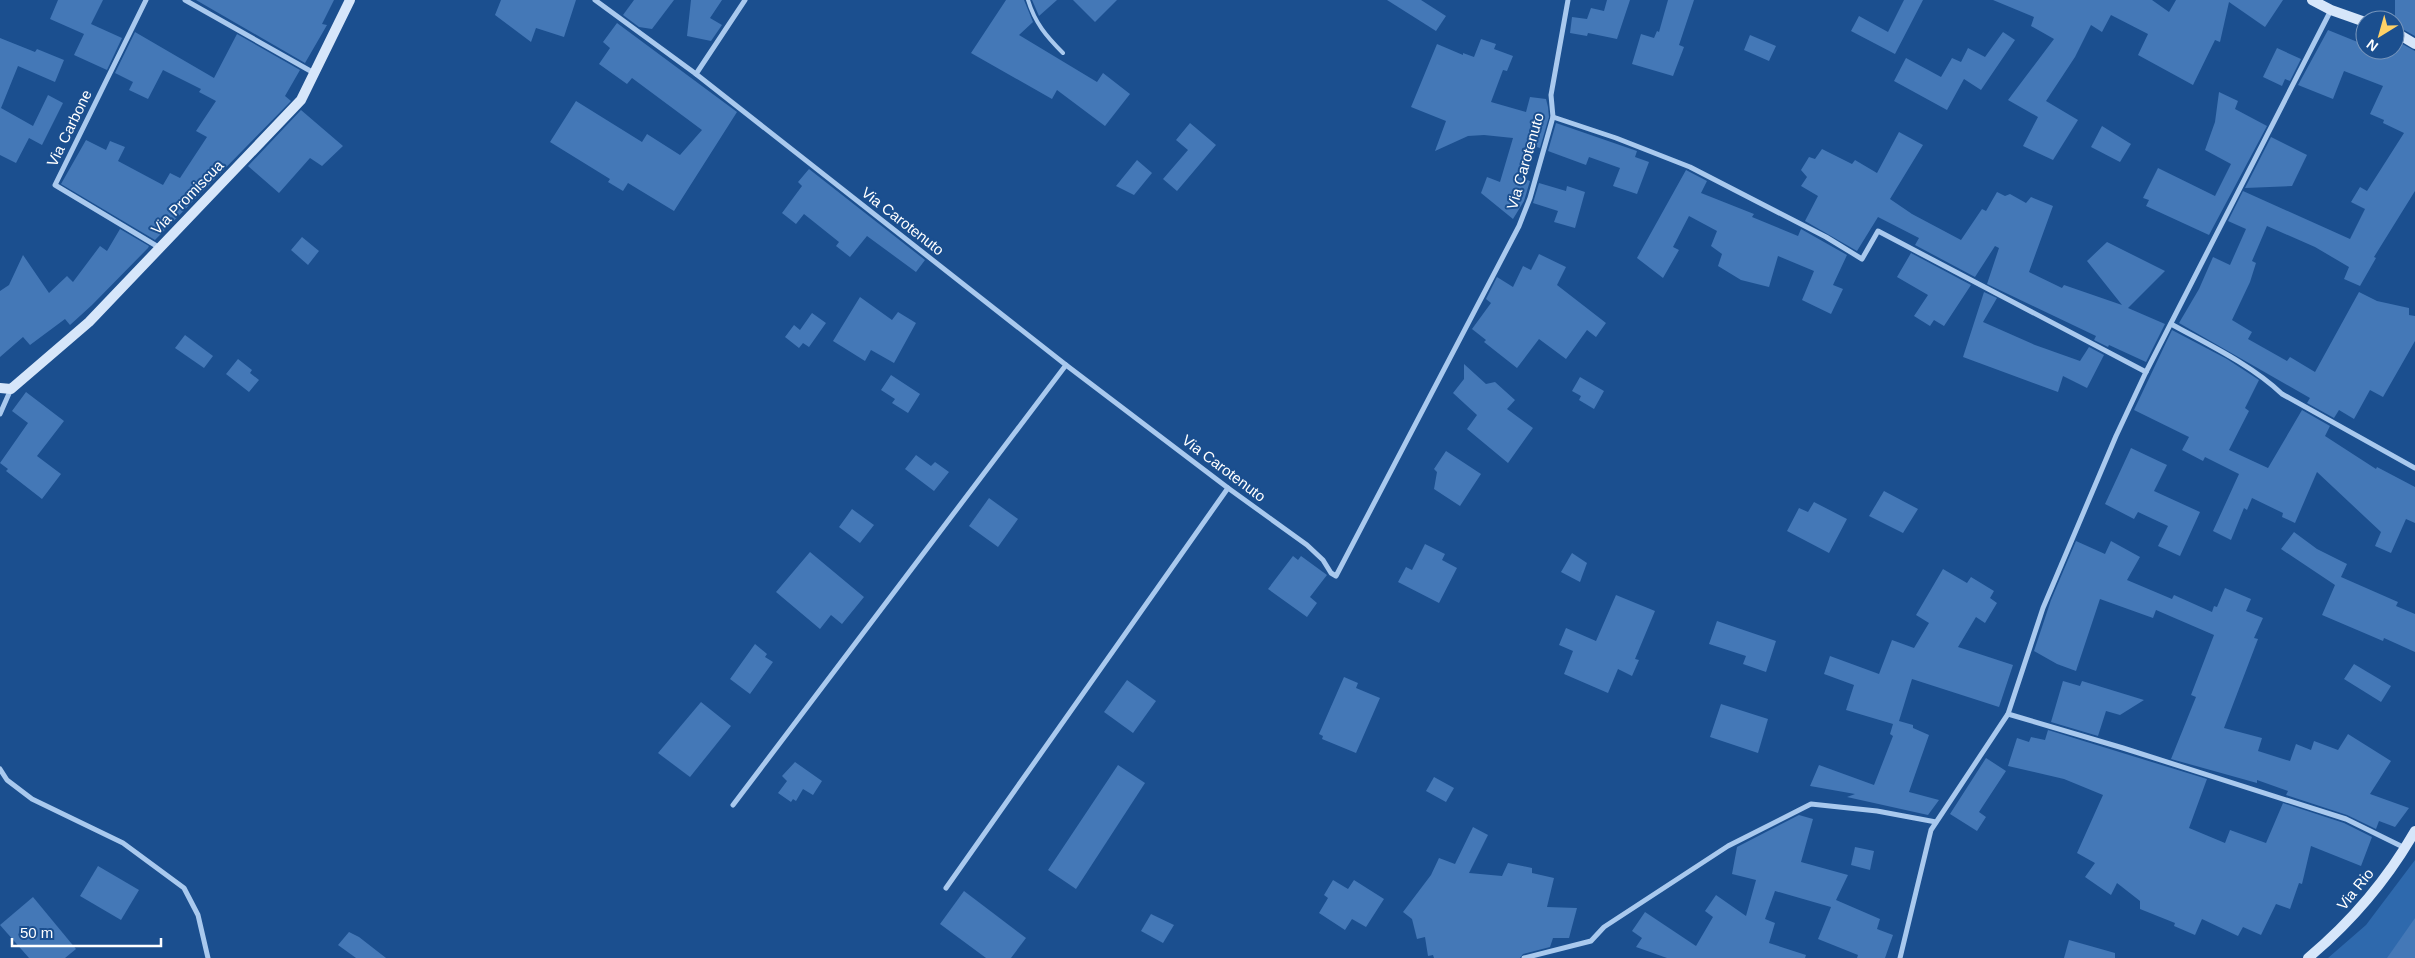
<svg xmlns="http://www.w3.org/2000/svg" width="2415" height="958" viewBox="0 0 2415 958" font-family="Helvetica,sans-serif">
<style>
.green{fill:#2e69ad}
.building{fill:#4478b7}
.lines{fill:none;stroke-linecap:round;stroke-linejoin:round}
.lane{stroke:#a9c9ee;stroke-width:4}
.street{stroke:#a9c9ee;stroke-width:5}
.secondary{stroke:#d6e6fa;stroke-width:10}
.labels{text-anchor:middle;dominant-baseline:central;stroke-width:4;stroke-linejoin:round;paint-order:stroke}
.street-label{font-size:15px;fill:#fff;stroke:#1b4f8f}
</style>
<rect width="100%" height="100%" fill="#1b4f8f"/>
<path class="green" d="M2415 860V958H2328L2366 925Z"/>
<g class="building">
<path d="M58 0H103L91 24 122 38 107 70 74 55 84 34 50 19Z"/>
<path d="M196 0H334L322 24 327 25 305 63Z"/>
<path d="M501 0H576L564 37 536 28 531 42 495 15Z"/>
<path d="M634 0H674L652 29 639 27 623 15Z"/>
<path d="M691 0H722L710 18 722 25 711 41 687 36Z"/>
<path d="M1006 0H1024L1033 22 1019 35 1097 82 1103 73 1130 94 1105 126 1057 90 1052 99 971 53Z"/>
<path d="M1032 0H1057L1039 16Z"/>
<path d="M1073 0H1117L1095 22Z"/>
<path d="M1387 0H1421L1446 16 1436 31Z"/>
<path d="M1607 0H1630L1617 39 1588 33 1587 36 1570 33 1572 17 1587 19 1591 8 1604 11Z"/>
<path d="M1668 0H1694L1679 45 1684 47 1673 76 1632 64 1641 34 1654 38 1657 31 1659 32Z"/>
<path d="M1904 0H1923L1895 54 1851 31 1859 16 1888 32Z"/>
<path d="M1993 0H2152L2169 12 2176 0H2283L2265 27 2229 2 2220 42 2215 40 2193 85 2138 55 2148 34 2111 15 2102 32 2091 25 2075 57 2046 101 2078 120 2053 160 2023 146 2038 117 2008 100 2054 39 2031 26 2034 17Z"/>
<path d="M2395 0H2415V36L2395 25Z"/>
<path d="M617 23 737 112 674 211 628 183 623 191 608 182 610 179 550 142 576 101 642 142 647 134 680 155 702 130 632 78 627 84 599 64 610 48 603 42Z"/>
<path d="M2328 30 2365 45V50H2395V40L2415 51V191L2374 257 2376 258 2360 286 2344 279 2349 267 2315 247 2267 226 2252 261 2256 263 2250 282 2232 320 2252 332 2248 339 2287 361 2290 357 2315 372 2359 292 2377 301 2409 308V315L2415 316V341L2383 397 2370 390 2354 419 2339 410 2334 418 2307 403 2310 398 2179 323 2199 289 2213 257 2230 265 2246 229 2228 221 2243 191 2350 239 2365 209 2351 202 2360 187 2367 191 2404 133 2383 123 2384 120 2370 114 2383 86 2344 71 2333 99 2298 85Z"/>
<path d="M135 32 214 78 237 34 300 70 285 96 291 101 155 240 61 184 86 140 106 150 110 141 125 147 118 161 163 185 170 173 180 178 207 137 196 131 216 101 199 92 201 89 163 70 148 99 129 90 133 82 115 73Z"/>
<path d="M2003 32 2015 40 1981 90 1964 79 1947 110 1894 81 1906 58 1941 77 1952 58 1961 62 1968 48 1985 57Z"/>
<path d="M1750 35 1776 46 1769 61 1744 50Z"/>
<path d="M0 38 35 52 37 49 64 60 55 82 18 66 1 108 33 126 48 95 63 103 42 145 29 138 16 163 0 155Z"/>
<path d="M1481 39 1496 44 1494 49 1513 56 1507 71 1503 70 1491 102 1526 112 1530 97 1546 99 1548 107 1549 117 1540 148 1531 145 1519 177 1530 181 1524 201 1513 219 1481 193 1487 177 1500 182 1513 138 1484 135 1468 136 1435 151 1446 121 1411 107 1437 44 1463 55V53L1474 57Z"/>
<path d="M2277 48 2301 59 2290 81 2285 79 2282 86 2263 77Z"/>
<path d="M2219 92 2238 101 2235 109 2267 126 2209 235 2146 206 2149 200 2143 198 2158 168 2215 196 2231 164 2205 150 2215 122Z"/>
<path d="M301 110 343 146 322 166 310 158 279 193 248 166Z"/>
<path d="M1190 123 1216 145 1177 191 1163 179 1188 150 1176 140Z"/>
<path d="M1556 123 1637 151 1635 157 1649 162 1637 194 1613 186 1620 168 1589 157 1586 165 1548 151Z"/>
<path d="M2102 126 2131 144 2120 162 2091 147Z"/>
<path d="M1899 132 1923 145 1890 199 1912 214 1961 240 1982 209 1986 211 1997 192 2005 196 2010 194 2026 203 2031 197 2053 206 2029 272 2062 288 2064 285 2122 305 2087 261 2107 242 2165 271 2128 308 2165 324 2146 362 2109 345 2108 347 2094 340 2096 336 1987 284 1999 248 1995 246 1975 277 1915 245 1919 238 1878 217 1857 251 1805 221 1818 196 1801 186 1807 177 1801 170 1809 157 1815 159 1822 149 1852 164 1855 160 1877 173Z"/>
<path d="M2271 137 2307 155 2292 186 2245 188Z"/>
<path d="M1137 160 1152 173 1134 195 1116 186Z"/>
<path d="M809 169 925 260 916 272 867 236 850 257 836 246 839 242 804 214 796 224 782 213 802 186 798 182Z"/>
<path d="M1686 170 1707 181 1701 193 1754 214 1752 217 1798 236 1801 229 1847 255 1833 285 1843 289 1831 314 1802 300 1814 271 1778 256 1769 287 1741 280 1718 266 1722 254 1711 246 1717 231 1689 216 1673 247 1679 250 1663 278 1637 258Z"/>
<path d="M1539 183 1566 191 1567 186 1585 192 1575 228 1554 222 1558 211 1533 203Z"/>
<path d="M120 229 149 246 148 248 92 305 70 325 65 319 30 345 23 337 0 357V291L9 285 23 255 49 293 67 276 73 282 100 246 107 251Z"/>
<path d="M302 237 319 251 308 265 291 250Z"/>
<path d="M1911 253 1971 285 1944 326 1934 320 1930 326 1914 316 1928 295 1897 277Z"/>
<path d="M1539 254 1566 267 1557 285 1606 323 1596 337 1587 330 1566 359 1539 339 1517 368 1484 342 1486 340 1472 329 1491 303 1486 299 1497 277 1513 287 1523 266 1531 270Z"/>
<path d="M1984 292 1997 298 1983 322 2035 345 2080 361 2089 347 2104 355 2087 388 2063 376 2058 392 1963 357Z"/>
<path d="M860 297 892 320 898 312 916 323 894 363 871 350 865 361 833 341Z"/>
<path d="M812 313 826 323 809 347 803 343 799 348 785 337 794 325 800 330Z"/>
<path d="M2172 330 2227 359 2259 380 2245 408 2249 411 2229 450 2268 468 2302 410 2330 426 2325 436 2376 469 2377 467 2415 487V523L2406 519 2391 553 2375 546 2381 532 2317 472 2295 523 2282 517 2283 513 2252 498 2247 510 2244 508 2231 540 2213 531 2239 474 2205 457 2203 461 2182 450 2189 437 2134 410Z"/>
<path d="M185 335 213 356 204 368 175 348Z"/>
<path d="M238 359 252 370 250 373 259 380 249 392 226 374Z"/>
<path d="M1464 364 1486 384 1495 382 1515 400 1507 409 1533 428 1508 463 1467 429 1477 415 1453 393 1464 379Z"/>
<path d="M891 375 920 394 908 413 892 403 895 399 881 390Z"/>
<path d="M1580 377 1604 391 1594 409 1579 400 1581 396 1572 391Z"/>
<path d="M26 392 64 421 37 456 61 474 42 499 6 471 8 469 0 463 28 423 12 411Z"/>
<path d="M2131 448 2167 465 2154 491 2200 512 2180 556 2158 546 2168 526 2138 512 2134 519 2105 504Z"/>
<path d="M1446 451 1481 474 1460 506 1434 489 1437 472 1434 469Z"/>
<path d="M916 455 931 466 935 462 949 472 934 491 905 469Z"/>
<path d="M1884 491 1918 509 1903 533 1869 516Z"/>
<path d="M989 498 1018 519 998 547 969 526Z"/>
<path d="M1814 502 1847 519 1829 553 1787 531 1799 508 1808 512Z"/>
<path d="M852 509 874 525 860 543 839 527Z"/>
<path d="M2294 532 2317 549 2347 564 2341 577 2398 602 2396 606 2415 614V652L2384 638 2383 641 2322 615 2335 585 2281 549Z"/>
<path d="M2076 541 2105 554 2111 541 2140 557 2127 580 2172 599 2174 595 2212 612 2214 606 2217 607 2225 588 2251 599 2246 611 2263 618 2254 638 2258 639 2224 728 2262 738 2258 751 2290 761 2296 744 2311 750 2314 741 2338 750 2348 734 2391 761 2370 794 2409 808 2395 827 2379 821 2376 829 2347 815 2286 795 2288 791 2257 780V783L2171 759 2196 697 2191 695 2214 635 2156 610 2153 618 2100 599 2076 671 2057 664 2034 651 2051 600Z"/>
<path d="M1425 544 1445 554 1442 560 1457 568 1439 603 1398 582 1406 567 1412 570Z"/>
<path d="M810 552 864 597 842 624 831 615 820 629 776 592Z"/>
<path d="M1572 553 1587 563 1580 582 1561 572Z"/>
<path d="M1293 556 1298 560 1301 556 1327 575 1310 597 1317 603 1307 617 1268 589Z"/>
<path d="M1943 569 1967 583 1971 577 1994 591 1990 598 1997 603 1985 623 1976 617 1958 647 2013 665 1999 707 1912 679 1899 721 1913 725V728L1929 735 1909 792 1939 800 1928 815 1847 797 1855 794 1810 786 1819 765 1874 785 1893 736 1890 734 1893 724 1846 710 1854 685 1824 674 1830 656 1879 674 1892 640 1914 648 1929 623 1916 615Z"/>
<path d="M1616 595 1655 611 1635 659 1639 660 1632 676 1618 669 1608 693 1564 674 1573 651 1559 645 1566 628 1596 641Z"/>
<path d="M1717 621 1776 641 1766 672 1743 664 1746 656 1709 644Z"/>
<path d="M755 644 767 654 765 657 773 662 750 694 730 679Z"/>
<path d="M2354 664 2391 686 2381 702 2344 679Z"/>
<path d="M1344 677 1358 683 1356 688 1380 698 1356 753 1322 739 1323 736 1319 734Z"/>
<path d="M1127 680 1156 701 1133 733 1104 712Z"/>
<path d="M2063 681 2080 686 2082 681 2144 700 2120 715 2106 711 2098 736 2051 722Z"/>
<path d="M701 702 731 726 690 777 658 753Z"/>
<path d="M1721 704 1768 719 1758 753 1710 737Z"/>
<path d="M2048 730 2207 779 2189 828 2225 843 2230 830 2266 843 2283 803 2344 823 2372 837 2361 866 2311 846 2302 884 2299 883 2290 909 2276 904 2261 935 2243 927 2238 936 2202 919 2195 935 2174 926 2175 923 2140 909V901L2117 883 2111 895 2085 877 2095 863 2077 853 2103 795 2064 779 2008 766 2017 738 2029 742 2031 737 2045 740Z"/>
<path d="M1986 758 2006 771 1979 812 1986 817 1977 831 1950 814Z"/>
<path d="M795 762 822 781 813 795 803 789 796 801 793 799 791 802 778 793 787 781 782 776Z"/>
<path d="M1118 765 1145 783 1076 889 1048 870Z"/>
<path d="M1434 777 1454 788 1446 802 1426 791Z"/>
<path d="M1799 815 1813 819 1801 862 1848 875 1836 900 1880 919 1877 929 1893 935 1885 958H1857L1858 955 1818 939 1831 907 1775 891 1765 919 1775 923 1769 943 1806 955 1805 958H1667L1636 947 1642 938 1632 931 1645 912 1696 946 1713 917 1705 911 1716 895 1746 916 1756 880 1732 874 1737 847Z"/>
<path d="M1473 827 1488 835 1469 873 1502 876 1508 863 1532 868V873L1554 878 1547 907 1577 908 1569 938H1553L1550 947 1523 954 1520 958H1434L1433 955 1428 956 1425 937 1417 939 1412 919 1403 912 1431 875 1439 858 1455 864Z"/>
<path d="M1855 847 1874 851 1870 870 1851 865Z"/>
<path d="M98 866 139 890 121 920 80 896Z"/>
<path d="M1333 880 1348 889 1354 880 1384 899 1366 927 1352 919 1345 930 1319 913 1328 898 1324 895Z"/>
<path d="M964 891 1026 938 1011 958H986L940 924Z"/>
<path d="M33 897 76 949 65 958H29L0 925Z"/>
<path d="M1151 914 1174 925 1163 943 1141 931Z"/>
<path d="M2415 918V958H2387Z"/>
<path d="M349 932 359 937 386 958H356L338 945Z"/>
<path d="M2069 940 2115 953V958H2064Z"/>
</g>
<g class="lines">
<path class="lane" d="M1028 0C1035 23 1046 36 1063 53"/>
<g class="street">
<path d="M146 0 55 185 160 248"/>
<path d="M185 0 314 73"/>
<path d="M595 0 696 74 1066 365 1228 488 1307 545 1323 560 1331 573 1336 576 1519 226 1530 198 1553 117 1551 95 1568 0"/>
<path d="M696 74 745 0"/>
<path d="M1553 117 1616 138 1690 167 1826 237 1862 259 1878 231 2146 372"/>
<path d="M2171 324C2209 345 2250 364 2282 394L2415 468"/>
<path d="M0 414 11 389"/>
<path d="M2008 714 2123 748 2346 819 2405 848"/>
<path d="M0 769 7 780 32 799 123 843 184 888 198 915 208 958"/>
<path d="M733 805 1066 365"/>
<path d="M946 888 1228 488"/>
<path d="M1524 958 1591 941 1604 927 1728 846 1811 804 1877 811 1936 822"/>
<path d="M1900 958 1931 830 2008 714 2043 608 2116 436 2146 372 2331 10"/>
</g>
<g class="secondary">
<path d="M2312 0 2331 10 2365 22"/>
<path d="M2395 32 2415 44"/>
<path d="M0 388 11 389 89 322 301 100 350 0"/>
<path d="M2308 958C2351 922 2387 880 2415 831"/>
</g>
</g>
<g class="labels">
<g class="street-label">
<text transform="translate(69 128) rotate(-64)">Via Carbone</text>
<text transform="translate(1525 161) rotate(-74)">Via Carotenuto</text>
<text transform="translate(187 197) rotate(-46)">Via Promiscua</text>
<text transform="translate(903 221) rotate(38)">Via Carotenuto</text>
<text transform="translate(1224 468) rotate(37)">Via Carotenuto</text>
<text transform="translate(2355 889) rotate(-51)">Via Rio</text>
</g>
</g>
<g transform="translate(2380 35) rotate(217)"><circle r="24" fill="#1b4f8f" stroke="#7695bc"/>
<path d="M0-4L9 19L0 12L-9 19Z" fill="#ffd166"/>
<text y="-8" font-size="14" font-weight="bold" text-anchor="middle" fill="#ffffff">N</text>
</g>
<path d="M12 938v8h149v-8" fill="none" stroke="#ffffff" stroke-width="2.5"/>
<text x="20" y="938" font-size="15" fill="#ffffff" stroke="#1b4f8f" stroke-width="4" paint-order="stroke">50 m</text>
</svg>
